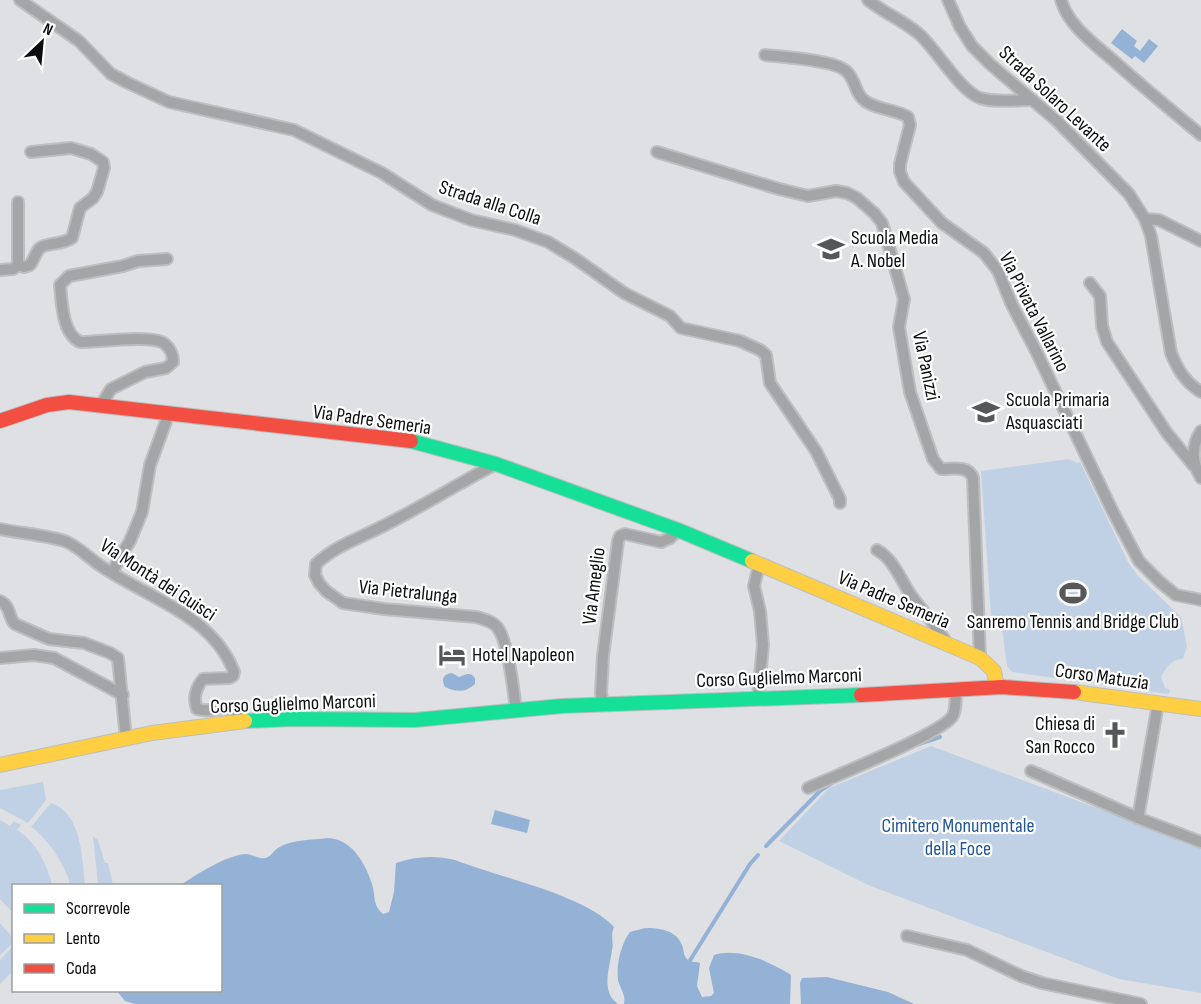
<svg xmlns="http://www.w3.org/2000/svg" width="1201" height="1004" viewBox="0 0 1201 1004" font-family="'Sofia Sans Condensed',sans-serif">
<style>
.green{fill:#c1d1e5}
.water{fill:#94b2d6}
.lines{fill:none;stroke-linecap:round;stroke-linejoin:round}
.stream{stroke:#94b2d6;stroke-width:4}
.street-casing{stroke:#bdbec0;stroke-width:14}
.fast-casing{stroke:#bdbec0;stroke-width:16}
.slow-casing{stroke:#bdbec0;stroke-width:16}
.jam-casing{stroke:#bdbec0;stroke-width:16}
.street{stroke:#a4a5a7;stroke-width:10}
.fast{stroke:#16e098;stroke-width:14}
.slow{stroke:#ffcf43;stroke-width:14}
.jam{stroke:#f24e42;stroke-width:14}
.labels{text-anchor:middle;dominant-baseline:central;stroke-width:4.5;stroke-linejoin:round;paint-order:stroke}
.street-label{font-size:20px;fill:#0b0d0e;stroke:#fff}
.poi-label{font-size:20px;fill:#0b0d0e;stroke:#fff;text-anchor:start}
.park-label{font-size:20px;fill:#215796;stroke:#fff}
</style>
<rect width="100%" height="100%" fill="#dee0e3"/>
<g class="green">
<path d="M1069 459 1077 463 1080 462 1128 562 1138 576 1181 617 1187 646 1183 659C1173 658 1165 668 1161 677L1165 688 1170 690 1169 694 1012 672 1007 666 1002 628 992 629 981 471Z"/>
<path d="M931 746 1201 847V993L1119 979 868 885 779 841 829 788Z"/>
<path d="M43 782 46 800 28 823 0 808V790Z"/>
<path d="M51 803C82 813 82 858 85 885H70C67 867 47 837 31 827Z"/>
<path d="M0 820 10 826 14 821 21 825 17 830C36 842 46 862 52 884V885L14 886 13 913 0 899Z"/>
<path d="M93 836 98 840 105 863H108L113 885H98Z"/>
<path d="M0 923 13 938 14 942 0 955Z"/>
<path d="M13 946V971L0 984V960Z"/>
</g>
<g class="water">
<path d="M1122 29 1137 41 1134 46 1140 51 1149 39 1158 46 1144 63 1135 56 1132 59 1111 43Z"/>
<path d="M452 673 459 677C466 675 469 671 475 678V684C465 693 456 692 445 687 441 679 443 674 452 673Z"/>
<path d="M495 810 530 820 527 833 491 824Z"/>
<path d="M328 838C352 839 365 863 372 884 376 897 372 904 383 914L389 912 394 892 396 863C415 856 435 855 455 860 498 877 585 895 614 927 610 936 614 941 612 950 610 967 600 992 618 1004H135L125 1001 117 991 220 990V886L181 885C197 874 225 856 245 854 253 854 260 861 268 857 272 855 274 850 278 848 292 839 312 840 328 838Z"/>
<path d="M645 928C660 928 676 930 682 945 684 950 683 955 687 959 690 963 695 961 700 963L697 986 702 997 711 996 714 993 709 968 714 955C738 947 771 962 791 975L790 1004H624C626 994 620 989 618 980 616 965 621 944 630 932Z"/>
<path d="M827 977 888 992 914 1004H801L800 983 802 978Z"/>
</g>
<g class="lines">
<g class="stream">
<path d="M916 745 940 737"/>
<path d="M766 846 820 791 832 783"/>
<path d="M689 962 750 864 758 855"/>
</g>
<defs>
<g id="street">
<path d="M20 0 79 41 111 74 128 83 169 102 294 130 382 173 432 205 471 220 515 230 548 242 576 259 624 293 670 316 681 328 740 341 760 350 766 355 770 383 816 451 840 499V503"/>
<path d="M868 0C884 13 904 21 919 34 937 50 960 91 980 98 996 103 1015 100 1032 100"/>
<path d="M948 0 960 27 972 46 990 64 1057 121 1129 194 1145 219 1151 236 1171 353C1178 370 1185 382 1201 392"/>
<path d="M1061 0C1069 27 1096 45 1115 62 1143 87 1172 111 1201 135"/>
<path d="M765 55C783 57 835 60 846 71 856 79 854 93 865 101 877 110 895 109 908 117L910 125 900 164V172L904 182 942 223 984 253 998 271 1012 305 1036 351 1113 512 1139 561 1160 582 1176 595 1201 600"/>
<path d="M657 152 779 189 808 196 836 191 847 193 857 198 875 214 882 223 904 299 899 327 910 392 933 459 941 469C953 469 968 465 973 478L980 658"/>
<path d="M1145 219 1159 220 1201 241"/>
<path d="M18 265 24 267 30 265C34 260 35 253 40 248 45 243 62 245 72 238L80 208 93 198 97 192 104 168 103 162 91 154 71 148 31 152"/>
<path d="M0 270 13 269 18 265V202"/>
<path d="M1090 283 1100 296 1102 326 1107 342 1167 433 1194 466"/>
<path d="M101 405 111 389 145 372 166 368 173 362C173 354 169 346 162 342 145 335 100 342 80 342 62 333 62 303 60 285L69 276 123 266 138 261 167 259"/>
<path d="M1201 431C1191 446 1192 463 1201 478"/>
<path d="M496 464C459 483 425 505 387 524 363 537 336 545 316 564L315 575 319 583 326 591 343 603 384 609 476 617C483 619 492 621 497 627 508 639 514 693 516 710"/>
<path d="M0 529C19 533 52 536 67 542 80 548 90 559 101 566 147 598 212 614 234 672L233 676 229 678 203 679C195 689 193 698 197 709 219 715 224 698 244 721"/>
<path d="M877 550C895 560 901 582 913 598 925 614 938 627 947 644"/>
<path d="M113 573 117 562 130 541 142 512 150 465 169 413"/>
<path d="M0 601C11 606 8 617 15 624L49 639 84 643 110 653 118 658 126 739"/>
<path d="M0 658 34 655 54 658 123 695"/>
<path d="M758 697 763 645 760 611 754 586 759 565"/>
<path d="M603 704 601 693 603 656 618 541 620 536 625 534 661 542 670 538 678 530"/>
<path d="M1031 771 1138 818 1201 842"/>
<path d="M808 788C835 776 938 735 952 717 957 710 955 698 956 690"/>
<path d="M1138 818 1158 704"/>
<path d="M907 936 967 950 1021 976 1042 983 1141 1004"/>
</g>
<g id="fast">
<path d="M411 441 496 464 678 530 752 561"/>
<path d="M245 721 293 719 415 720 562 706 861 695"/>
</g>
<g id="slow">
<path d="M752 561 980 658 994 671 997 687"/>
<path d="M1074 692 1201 709"/>
<path d="M0 765 152 733 245 721"/>
</g>
<g id="jam">
<path d="M0 421 47 405 69 402 411 441"/>
<path d="M861 695 1002 687 1074 692"/>
</g>
</defs>
<use href="#street" class="street-casing"/>
<use href="#fast" class="fast-casing"/>
<use href="#slow" class="slow-casing"/>
<use href="#jam" class="jam-casing"/>
<use href="#street" class="street"/>
<use href="#fast" class="fast"/>
<use href="#slow" class="slow"/>
<use href="#jam" class="jam"/>
</g>
<defs>
<symbol id="school-bare" viewBox="-9 -9 18 18"><path d="M0-5L7-2L0 1L-7-2ZM-4 1L0 2.5L4 1V4Q0 6-4 4Z" fill="#555759" stroke="#fff" stroke-width="2.5" paint-order="stroke"/></symbol>
<symbol id="stadium-bare" viewBox="-9 -9 18 18"><path d="M0-5a6.5 5 0 1 0 0 10a6.5 5 0 1 0 0-10ZM-3.5-1.8h7v3.6h-7Z" fill="#555759" stroke="#fff" stroke-width="2.5" paint-order="stroke"/></symbol>
<symbol id="hotel-bare" viewBox="-9 -9 18 18"><path d="M-6-4.5h1.5V1H6V5H4.5V3h-9V5H-6ZM-4 0a1.8 1.8 0 1 1 3.6 0ZM.5 0V-2.5h3Q6-2.5 6 0Z" fill="#555759" stroke="#fff" stroke-width="2.5" paint-order="stroke"/></symbol>
<symbol id="church-bare" viewBox="-9 -9 18 18"><path d="M-1.2-6h2.4v3.5h3.3v2.4h-3.3V6h-2.4V-.1h-3.3v-2.4h3.3Z" fill="#555759" stroke="#fff" stroke-width="2.5" paint-order="stroke"/></symbol>
</defs>
<g fill-rule="evenodd">
<use href="#school-bare" x="812" y="230" width="38" height="38"/>
<use href="#school-bare" x="967" y="393" width="38" height="38"/>
<use href="#stadium-bare" x="1054" y="574" width="38" height="38"/>
<use href="#hotel-bare" x="433" y="636" width="38" height="38"/>
<use href="#church-bare" x="1096" y="716" width="38" height="38"/>
</g>
<g class="labels">
<g class="street-label">
<text transform="translate(1055 99) rotate(43)">Strada Solaro Levante</text>
<text transform="translate(490 203) rotate(18)">Strada alla Colla</text>
<text transform="translate(1034 312) rotate(63)">Via Privata Vallarino</text>
<text transform="translate(926 366) rotate(78)">Via Panizzi</text>
<text transform="translate(372 420) rotate(8)">Via Padre Semeria</text>
<text transform="translate(158 580) rotate(33)">Via Montà dei Guisci</text>
<text transform="translate(594 586) rotate(-83)">Via Ameglio</text>
<text transform="translate(408 592) rotate(6)">Via Pietralunga</text>
<text transform="translate(894 600) rotate(23)">Via Padre Semeria</text>
<text transform="translate(1102 677) rotate(8)">Corso Matuzia</text>
<text transform="translate(779 678) rotate(-2)">Corso Guglielmo Marconi</text>
<text transform="translate(293 704) rotate(-2)">Corso Guglielmo Marconi</text>
</g>
<g class="poi-label">
<text x="851" y="238">Scuola Media<tspan x="851" dy="23">A. Nobel</tspan></text>
<text x="1006" y="400">Scuola Primaria<tspan x="1006" dy="23">Asquasciati</tspan></text>
<text x="1073" y="622" text-anchor="middle">Sanremo Tennis and Bridge Club</text>
<text x="472" y="655">Hotel Napoleon</text>
<text x="1095" y="724" text-anchor="end">Chiesa di<tspan x="1095" dy="23">San Rocco</tspan></text>
</g>
<g class="park-label">
<text x="958" y="826">Cimitero Monumentale<tspan x="958" dy="23">della Foce</tspan></text>
</g>
</g>
<rect x="12" y="884" width="210" height="108" fill="#ffffff" stroke="#9d9e9f" stroke-width="1.5"/>
<rect x="24" y="904" width="30" height="9" fill="#16e098" stroke="#9d9e9f" stroke-width="1.5"/>
<text x="66" y="914" font-size="18" fill="#0b0d0e">Scorrevole</text>
<rect x="24" y="934" width="30" height="9" fill="#ffcf43" stroke="#9d9e9f" stroke-width="1.5"/>
<text x="66" y="944" font-size="18" fill="#0b0d0e">Lento</text>
<rect x="24" y="964" width="30" height="9" fill="#f24e42" stroke="#9d9e9f" stroke-width="1.5"/>
<text x="66" y="974" font-size="18" fill="#0b0d0e">Coda</text>
<g transform="translate(42 42) rotate(26)" stroke="#ffffff" stroke-width="4.5" paint-order="stroke">
<path d="M0-4.5L10 22L0 15L-10 22Z" fill="#0b0d0e"/>
<text y="-9" font-size="16" font-weight="bold" text-anchor="middle" fill="#0b0d0e">N</text>
</g>
</svg>
